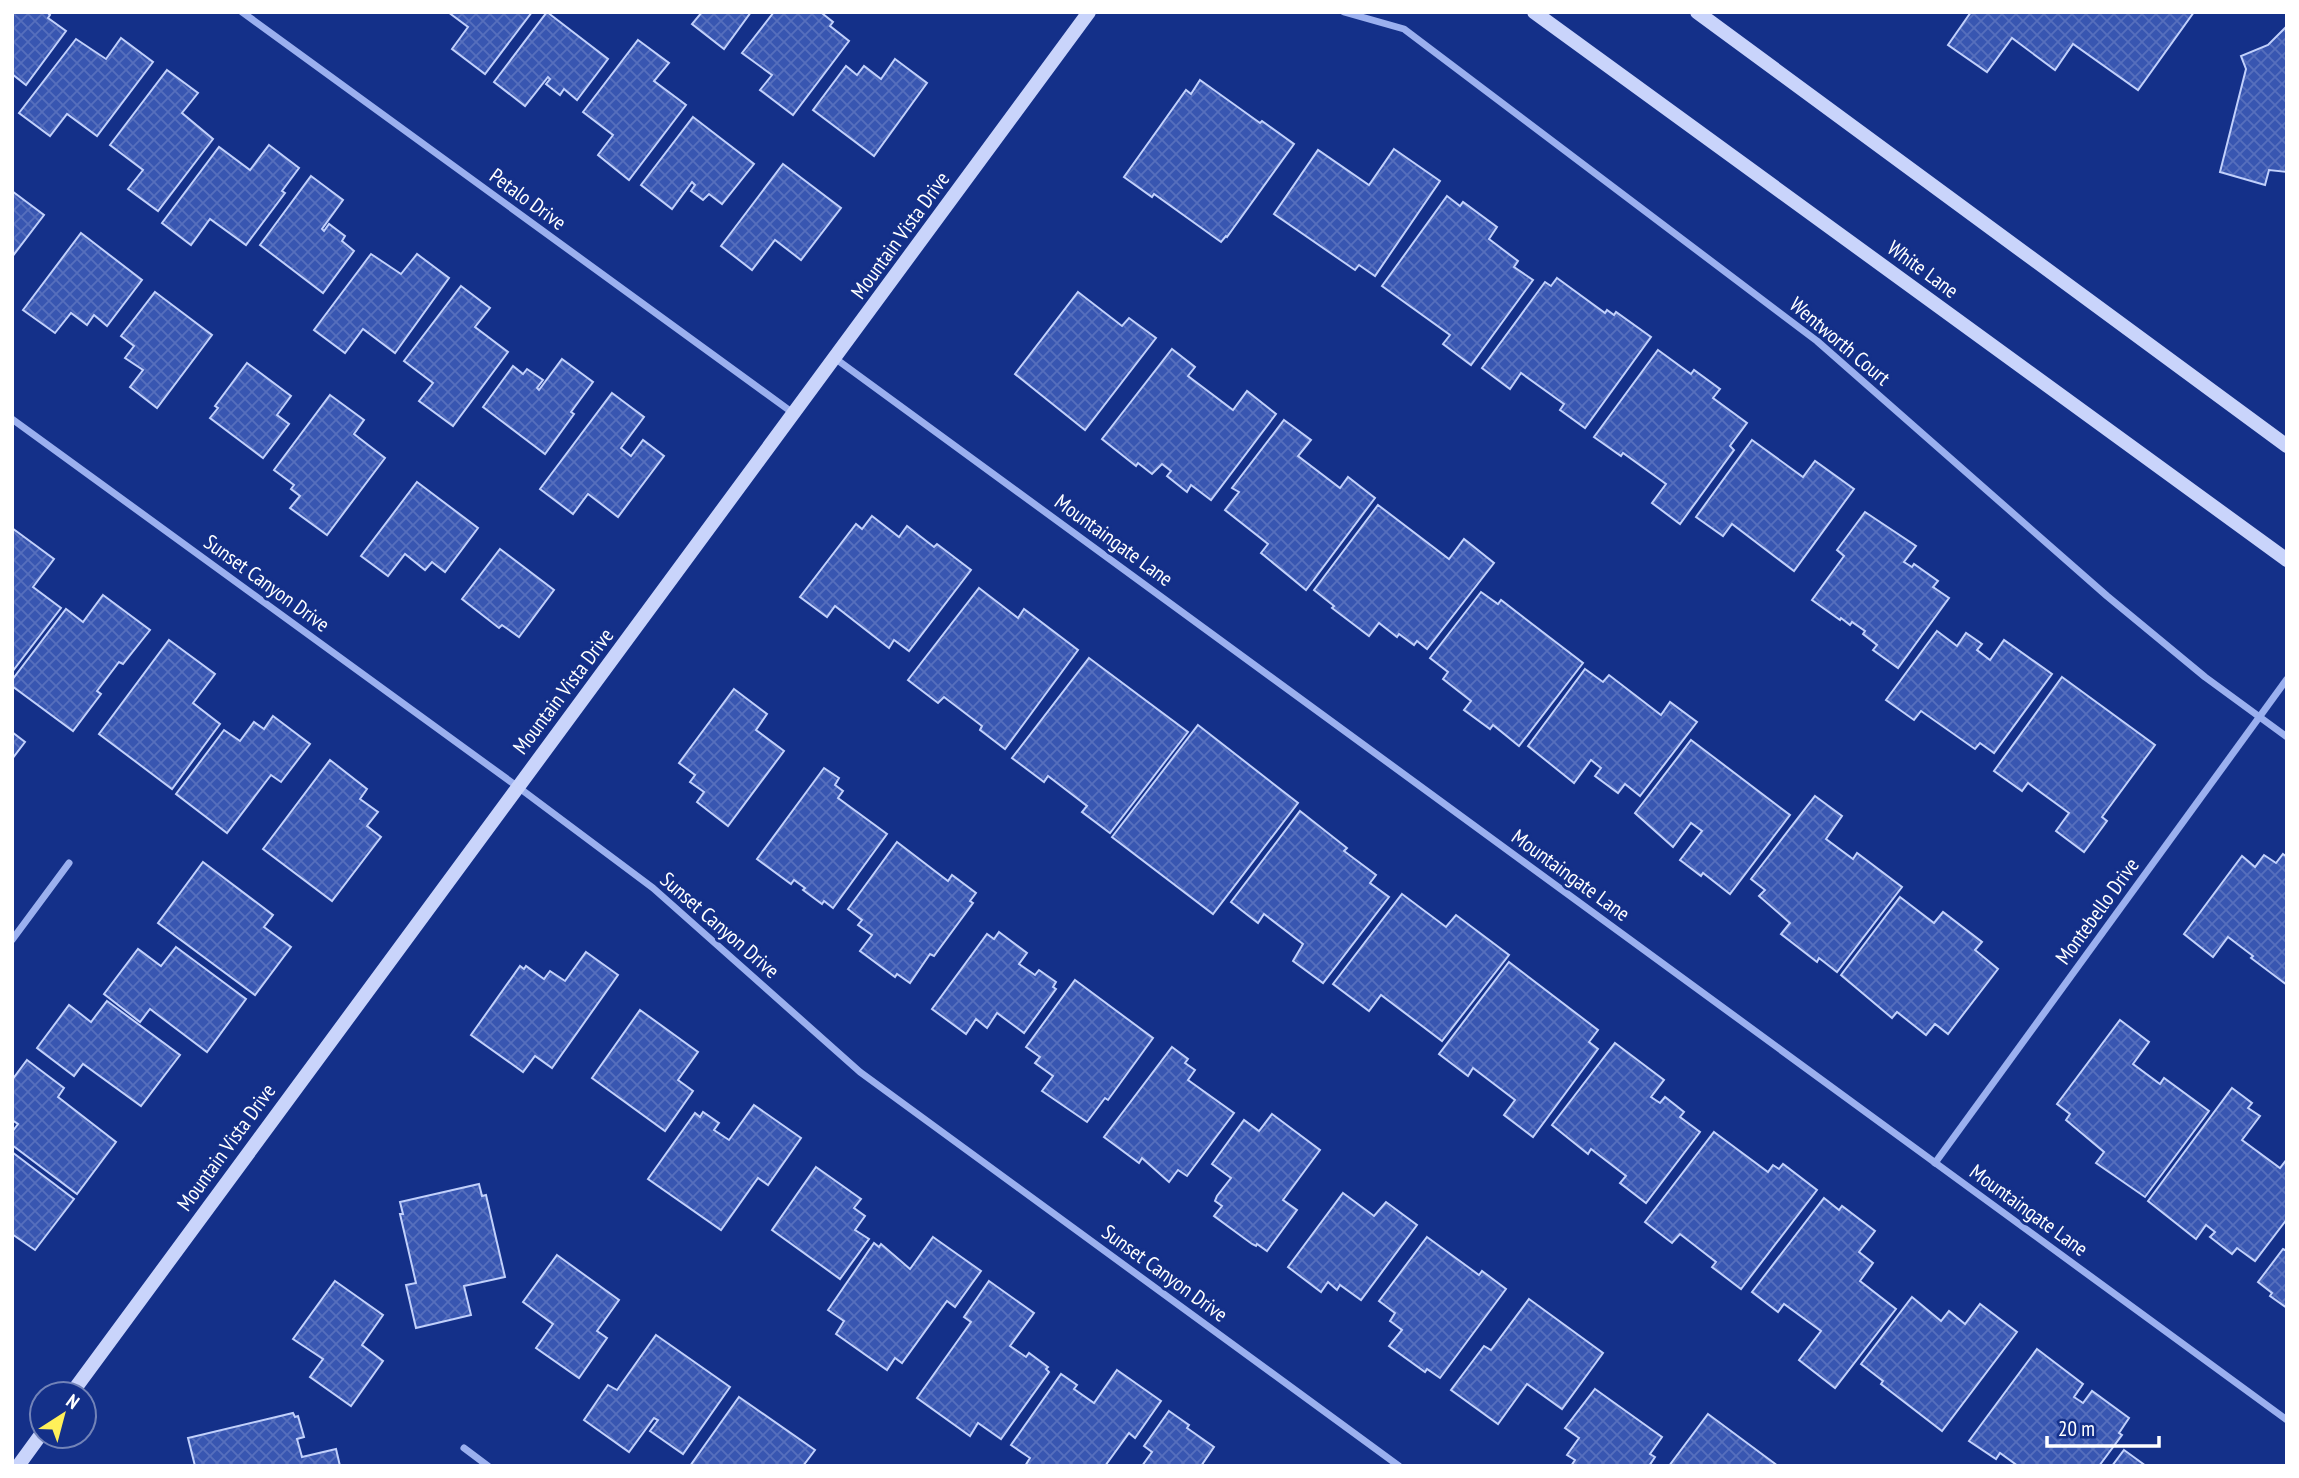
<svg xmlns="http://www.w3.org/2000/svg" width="2299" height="1478" viewBox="0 0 2299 1478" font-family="'PT Sans Narrow',sans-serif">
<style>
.building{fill:url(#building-cross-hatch);stroke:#c1d0fb;stroke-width:2}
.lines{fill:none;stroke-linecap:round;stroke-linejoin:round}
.street{stroke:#9bb0ef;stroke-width:7}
.secondary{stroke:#c9d4fb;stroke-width:14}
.labels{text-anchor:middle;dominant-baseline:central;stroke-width:6;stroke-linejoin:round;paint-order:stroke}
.street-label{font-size:21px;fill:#fff;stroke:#143089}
</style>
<defs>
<pattern id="building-cross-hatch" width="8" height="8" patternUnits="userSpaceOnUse" patternTransform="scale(1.75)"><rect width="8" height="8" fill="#3856b1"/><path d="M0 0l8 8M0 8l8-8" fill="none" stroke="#566fbd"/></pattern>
</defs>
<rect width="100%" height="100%" fill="#143089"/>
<g class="building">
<path d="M12 12H47L50 15 48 18 66 31 26 85 12 74Z"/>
<path d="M448 12H532L485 74 452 49 468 27Z"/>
<path d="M547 12 608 59 577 100 564 89 560 95 546 84 550 79 548 77 525 106 494 82Z"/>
<path d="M702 12H751L724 49 692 24Z"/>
<path d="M774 12H825L823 14 833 22 830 26 849 41 793 115 760 90 772 75 742 53Z"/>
<path d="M1971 12H2194L2138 90 2073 44 2055 70 2012 38 1987 72 1948 45Z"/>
<path d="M2287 26V172L2269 170 2265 185 2220 172 2246 69 2241 56 2268 45Z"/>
<path d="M121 38 153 62 97 136 67 114 50 136 19 113 76 39 106 59Z"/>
<path d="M638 40 669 63 654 81 686 105 629 180 598 155 613 135 583 112Z"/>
<path d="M895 59 927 83 874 156 813 110 846 66 857 75 864 66 881 79Z"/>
<path d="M167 70 198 93 182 113 213 139 158 211 128 189 143 170 110 145Z"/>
<path d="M1200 80 1260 123 1262 121 1294 144 1227 237 1226 236 1221 242 1154 194 1152 197 1124 177 1186 90 1191 94Z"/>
<path d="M693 117 754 164 722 204 709 194 703 200 691 191 695 185 692 182 672 209 641 185Z"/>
<path d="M269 145 299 168 282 191 285 193 246 245 210 219 191 245 162 223 219 147 250 170Z"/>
<path d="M1394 149 1440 181 1375 276 1359 265 1355 270 1274 214 1318 150 1369 185Z"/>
<path d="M783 164 841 208 801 260 775 240 752 270 721 246Z"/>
<path d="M311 176 343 200 322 229 324 231 329 224 345 236 342 241 354 251 323 293 260 245Z"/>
<path d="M12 191 44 215 12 257Z"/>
<path d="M1447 196 1460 206 1463 202 1497 227 1489 239 1518 261 1514 267 1533 280 1471 365 1443 344 1450 335 1382 286Z"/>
<path d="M81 233 142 280 107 326 94 315 87 325 71 313 55 333 23 310Z"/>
<path d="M371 254 401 274 417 254 449 278 395 353 363 329 345 353 314 330Z"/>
<path d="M1557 278 1605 313 1607 310 1614 315 1616 312 1651 337 1585 428 1560 410 1564 404 1521 373 1510 389 1482 368 1545 282 1551 286Z"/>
<path d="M461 286 490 308 475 327 508 352 453 426 419 401 433 383 404 361Z"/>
<path d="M155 292 212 335 157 408 130 387 143 370 125 358 134 346 121 336Z"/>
<path d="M1078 292 1122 326 1129 318 1156 338 1085 430 1015 374Z"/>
<path d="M1172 349 1195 367 1188 376 1233 410 1247 391 1276 414 1211 500 1191 485 1187 492 1167 476 1171 471 1162 464 1152 474 1138 463 1136 466 1102 439Z"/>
<path d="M1658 350 1691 374 1694 370 1720 389 1713 398 1747 423 1730 446 1734 450 1680 524 1652 503 1666 484 1623 453 1621 456 1594 437Z"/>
<path d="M562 359 593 382 571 412 574 414 545 454 483 407 513 366 523 374 527 369 543 380 537 388 539 390Z"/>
<path d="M247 363 291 396 277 415 289 424 263 458 210 418 218 408 215 406Z"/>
<path d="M612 393 644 417 621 448 631 456 643 440 664 456 618 517 588 494 573 514 540 489Z"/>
<path d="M330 395 364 420 354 434 385 458 327 535 290 508 300 496 291 489 294 485 274 470Z"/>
<path d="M1284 420 1311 440 1298 456 1340 488 1348 477 1375 498 1306 590 1261 553 1268 544 1225 510 1239 492 1232 488Z"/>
<path d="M1752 440 1803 477 1815 461 1854 489 1794 571 1732 524 1723 536 1696 517Z"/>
<path d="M417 482 478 528 445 572 432 562 425 570 405 554 388 576 361 556Z"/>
<path d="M1378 505 1449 559 1464 539 1494 563 1427 649 1417 641 1414 645 1399 634 1397 637 1379 623 1369 636 1332 608 1334 606 1314 590Z"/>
<path d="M1865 512 1916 546 1904 562 1912 567 1914 564 1938 581 1933 587 1949 598 1898 668 1873 650 1877 645 1863 634 1865 631 1852 622 1850 625 1841 618 1840 620 1812 600 1844 556 1837 550Z"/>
<path d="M872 516 899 537 907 526 934 547 937 544 971 570 909 651 894 640 889 648 835 606 827 617 800 597 856 524 862 529Z"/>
<path d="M12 528 54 559 33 587 61 608 12 672Z"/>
<path d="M500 549 554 590 519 637 502 625 499 628 462 599Z"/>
<path d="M979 588 1018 618 1024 609 1078 650 1005 749 980 730 982 726 944 697 938 703 908 680Z"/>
<path d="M1481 592 1498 604 1501 600 1583 663 1519 746 1493 725 1490 729 1464 710 1471 701 1443 679 1448 672 1430 658Z"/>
<path d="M103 595 150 630 123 664 119 662 97 691 101 694 73 731 12 686V680L66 609 83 622Z"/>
<path d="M1937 631 1957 646 1966 633 1982 644 1977 650 1990 660 2004 640 2052 674 1994 753 1980 743 1975 749 1921 711 1914 720 1886 700Z"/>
<path d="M169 640 215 674 193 703 220 724 172 789 99 734Z"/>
<path d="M1089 658 1188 732 1110 833 1082 812 1087 806 1048 776 1044 782 1012 758Z"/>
<path d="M1585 669 1603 682 1609 675 1661 715 1670 702 1697 722 1640 796 1625 784 1618 793 1595 776 1601 768 1591 760 1574 783 1528 746Z"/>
<path d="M2062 677 2155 745 2102 817 2107 821 2084 852 2056 831 2069 813 2028 783 2022 791 1994 771Z"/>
<path d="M734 689 767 714 756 730 784 751 728 826 697 802 704 792 690 782 695 775 679 763Z"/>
<path d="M273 716 310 744 281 782 271 775 227 833 176 794 224 730 240 741 254 722 264 729Z"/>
<path d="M1198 725 1298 803 1213 914 1112 837Z"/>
<path d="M12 732 25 742 12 759Z"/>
<path d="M1691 740 1790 815 1730 894 1703 873 1701 876 1680 860 1702 831 1691 823 1673 847 1635 813Z"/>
<path d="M330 760 367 789 360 799 378 812 367 826 381 837 332 901 263 849Z"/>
<path d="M824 768 839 778 835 785 843 791 838 798 887 834 833 908 824 901 822 904 803 890 805 888 794 880 791 884 757 859Z"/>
<path d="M1815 796 1842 816 1826 839 1853 859 1857 853 1902 887 1837 972 1819 958 1817 962 1781 934 1790 923 1759 896 1765 890 1751 879Z"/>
<path d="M1300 811 1347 848 1344 851 1376 875 1370 883 1389 897 1323 983 1293 961 1303 944 1264 914 1258 923 1231 902Z"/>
<path d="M897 842 948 881 952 875 976 893 970 901 973 903 934 956 930 954 910 983 897 974 895 977 860 951 872 935 858 925 862 920 848 909Z"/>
<path d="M2283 854 2287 857V985L2251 958 2253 956 2228 937 2213 957 2184 934 2242 856 2255 867 2264 855 2276 863Z"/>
<path d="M203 862 273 915 264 927 291 947 255 995 158 923Z"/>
<path d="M1402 894 1446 927 1456 915 1509 955 1442 1041 1381 995 1369 1011 1333 984Z"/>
<path d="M1900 897 1934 923 1943 912 1982 942 1975 950 1998 969 1948 1034 1935 1024 1926 1035 1897 1012 1892 1018 1841 975Z"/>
<path d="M999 932 1027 953 1019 964 1035 975 1039 970 1056 982 1053 987 1056 989 1024 1033 997 1013 987 1028 976 1019 966 1034 932 1009 987 934 994 939Z"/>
<path d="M176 947 246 999 207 1052 150 1009 140 1022 104 994 138 949 161 966Z"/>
<path d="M586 952 618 975 552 1068 535 1056 523 1072 471 1035 520 966 524 969 526 966 544 979 550 971 565 981Z"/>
<path d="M1509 962 1598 1030 1589 1042 1598 1049 1533 1137 1504 1115 1515 1100 1473 1068 1468 1076 1439 1054Z"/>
<path d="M1075 980 1153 1038 1108 1100 1105 1098 1087 1122 1042 1091 1053 1076 1035 1063 1040 1057 1026 1047Z"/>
<path d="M107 1001 180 1055 141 1106 83 1064 74 1076 37 1048 69 1005 91 1022Z"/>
<path d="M640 1010 698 1052 678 1080 693 1091 665 1131 592 1078Z"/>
<path d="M2120 1020 2149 1042 2133 1064 2160 1084 2164 1078 2209 1111 2145 1197 2096 1163 2104 1152 2066 1120 2070 1114 2057 1104Z"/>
<path d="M1615 1043 1664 1080 1651 1097 1660 1103 1665 1097 1684 1112 1680 1117 1700 1132 1646 1203 1620 1183 1626 1176 1591 1149 1588 1154 1552 1125Z"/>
<path d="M1172 1047 1188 1059 1185 1063 1195 1070 1188 1080 1234 1113 1187 1176 1178 1170 1169 1182 1142 1158 1139 1163 1104 1137Z"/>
<path d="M27 1060 64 1088 58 1097 116 1142 77 1194 12 1145V1132L18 1124 12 1120V1080Z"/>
<path d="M2232 1088 2252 1103 2248 1108 2260 1116 2242 1140 2280 1168 2287 1159V1219L2255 1261 2237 1248 2232 1254 2210 1237 2215 1232 2206 1225 2196 1239 2148 1201Z"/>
<path d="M754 1105 801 1138 768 1185 758 1178 721 1230 648 1179 695 1113 700 1117 703 1112 719 1123 714 1130 729 1140Z"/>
<path d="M1272 1114 1320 1150 1283 1200 1297 1210 1267 1251 1257 1244 1256 1246 1252 1244 1214 1216 1222 1206 1215 1201 1217 1196 1231 1178 1212 1164 1244 1120 1259 1131Z"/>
<path d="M1714 1132 1768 1172 1773 1165 1779 1169 1783 1164 1817 1190 1741 1289 1712 1267 1716 1262 1680 1234 1672 1243 1645 1222Z"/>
<path d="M12 1152 74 1199 35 1250 12 1234Z"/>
<path d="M816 1167 861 1199 854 1208 865 1216 855 1230 869 1239 840 1279 772 1230Z"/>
<path d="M479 1184 482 1196 486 1195 505 1277 464 1286 471 1315 416 1328 406 1285 416 1283 400 1214H403L400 1202Z"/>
<path d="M1343 1193 1374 1216 1386 1202 1417 1225 1361 1300 1340 1285 1337 1290 1328 1282 1321 1292 1288 1267Z"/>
<path d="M1824 1198 1839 1210 1842 1206 1875 1231 1859 1252 1873 1263 1860 1281 1896 1309 1835 1388 1799 1360 1821 1331 1784 1304 1778 1312 1752 1292Z"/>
<path d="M933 1237 981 1271 955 1307 947 1301 902 1363 895 1358 887 1370 836 1334 844 1321 828 1310 874 1243 879 1247 881 1244 910 1269Z"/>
<path d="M1427 1237 1479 1275 1482 1271 1506 1289 1440 1378 1427 1369 1425 1372 1389 1346 1402 1330 1390 1321 1395 1313 1379 1301Z"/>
<path d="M2283 1249 2287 1251V1308L2270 1296 2272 1293 2258 1282Z"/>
<path d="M557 1255 619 1300 597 1331 607 1338 579 1378 536 1348 553 1324 523 1302Z"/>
<path d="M335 1281 383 1315 362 1345 383 1361 351 1406 310 1377 323 1359 293 1339Z"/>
<path d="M989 1281 1034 1313 1010 1346 1026 1357 1029 1353 1048 1367 1046 1369 1049 1372 1001 1439 978 1423 970 1436 917 1398 971 1322 964 1317Z"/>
<path d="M1912 1297 1941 1321 1949 1311 1965 1324 1980 1304 2017 1332 1942 1431 1881 1384 1883 1381 1861 1364Z"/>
<path d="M1529 1299 1603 1353 1562 1409 1527 1384 1498 1424 1451 1390 1484 1346 1491 1350Z"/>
<path d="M656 1335 730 1387 683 1454 650 1431 658 1420 654 1418 629 1452 584 1420 608 1385 617 1390Z"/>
<path d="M2037 1349 2083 1384 2074 1397 2083 1403 2092 1391 2129 1418 2119 1433 2122 1435 2099 1466H2018L2000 1453 1996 1459 1969 1441Z"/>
<path d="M1117 1370 1161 1401 1135 1438 1129 1433 1105 1466H1025L1030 1458 1011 1445 1061 1374 1077 1385 1074 1389 1094 1403Z"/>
<path d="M1595 1389 1662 1437 1650 1454 1655 1457 1649 1466H1571L1575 1460 1567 1455 1579 1438 1565 1428Z"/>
<path d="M739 1397 815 1450 803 1466H690Z"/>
<path d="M1169 1411 1189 1425 1187 1428 1214 1447 1201 1466H1142L1152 1452 1144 1446Z"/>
<path d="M293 1413 295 1417 298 1416 304 1437 297 1439 302 1457 336 1449 340 1466H195L188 1438Z"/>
<path d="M1708 1414 1778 1466H1669Z"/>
<path d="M2124 1450 2146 1466H2112Z"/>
</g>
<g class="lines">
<g class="street">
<path d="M242 12 793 413"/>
<path d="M1344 12 1404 29 1817 341 2107 596 2205 677 2287 737"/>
<path d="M836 359 2287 1420"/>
<path d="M12 419 518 787 653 888 860 1072 1399 1466"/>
<path d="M12 940 69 863"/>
<path d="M1935 1163 2287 679"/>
<path d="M464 1448 488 1466"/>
</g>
<g class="secondary">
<path d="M1534 12 2287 560"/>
<path d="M1697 12 2287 446"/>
<path d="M71 1394 1089 12"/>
<path d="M18 1466 42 1433"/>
</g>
</g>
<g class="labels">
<g class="street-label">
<text transform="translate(528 199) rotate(36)">Petalo Drive</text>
<text transform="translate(900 235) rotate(-54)">Mountain Vista Drive</text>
<text transform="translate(1923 269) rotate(36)">White Lane</text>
<text transform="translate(1840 341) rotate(40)">Wentworth Court</text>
<text transform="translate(1114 540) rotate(36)">Mountaingate Lane</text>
<text transform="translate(267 583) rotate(36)">Sunset Canyon Drive</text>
<text transform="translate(563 691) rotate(-53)">Mountain Vista Drive</text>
<text transform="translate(1571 875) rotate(36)">Mountaingate Lane</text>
<text transform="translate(2097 911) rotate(-54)">Montebello Drive</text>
<text transform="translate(720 925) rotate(41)">Sunset Canyon Drive</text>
<text transform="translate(226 1147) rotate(-54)">Mountain Vista Drive</text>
<text transform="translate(2029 1210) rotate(36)">Mountaingate Lane</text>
<text transform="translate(1165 1273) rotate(36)">Sunset Canyon Drive</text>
</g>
</g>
<rect width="2299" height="1478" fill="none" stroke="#ffffff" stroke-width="28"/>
<g transform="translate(63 1415) rotate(36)"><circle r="33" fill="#143089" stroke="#7283b8" stroke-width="2"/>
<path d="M0-5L12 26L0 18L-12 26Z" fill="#fff059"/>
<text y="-10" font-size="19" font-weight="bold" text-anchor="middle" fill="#ffffff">N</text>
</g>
<path d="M2047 1436v10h112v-10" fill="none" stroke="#ffffff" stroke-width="3.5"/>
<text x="2058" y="1436" font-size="21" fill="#ffffff" stroke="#143089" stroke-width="5" paint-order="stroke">20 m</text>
</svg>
